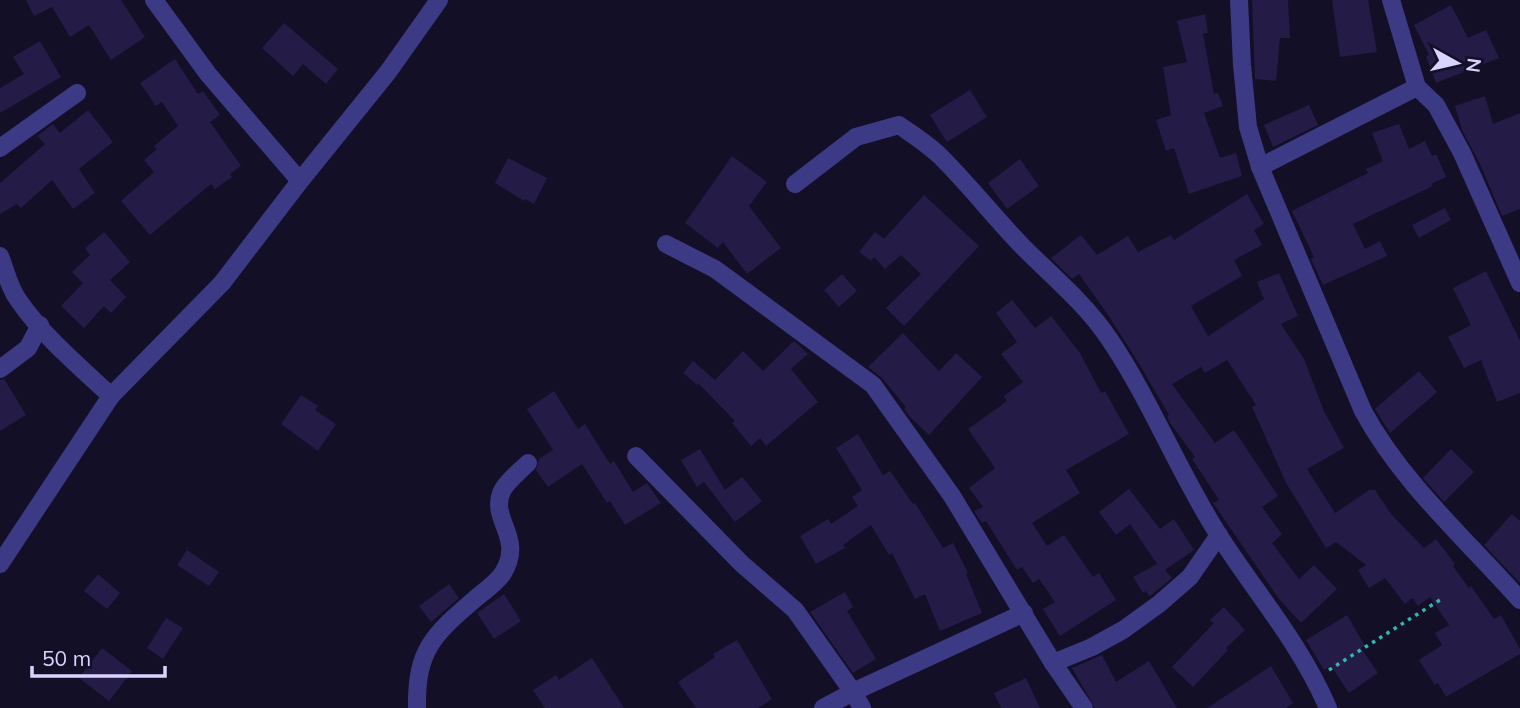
<svg xmlns="http://www.w3.org/2000/svg" width="1520" height="708" viewBox="0 0 1520 708" font-family="Mulish,sans-serif">
<style>
.building{fill:#241b47}
.lines{fill:none;stroke-linecap:round;stroke-linejoin:round}
.path{stroke:#2fb8b0;stroke-width:3.5;stroke-dasharray:3.5 5;stroke-linecap:butt}
.street{stroke:#3d3a85;stroke-width:18}
</style>
<rect width="100%" height="100%" fill="#130f26"/>
<g class="building">
<path d="M26 0H121L145 37 111 60 89 25 70 37 52 7 34 16Z"/>
<path d="M1252 0H1288L1290 38H1280L1276 81 1255 79Z"/>
<path d="M1332 0H1368L1377 52 1340 57Z"/>
<path d="M1451 5 1468 38 1486 30 1499 58 1436 83 1426 56 1429 55 1414 25Z"/>
<path d="M1205 14 1208 33 1203 34 1214 94 1218 93 1223 106 1204 113 1220 158 1236 153 1242 176 1189 194 1174 148 1166 151 1156 120 1171 115 1163 67 1187 62 1177 21Z"/>
<path d="M284 23 338 69 326 84 303 64 293 76 262 48Z"/>
<path d="M40 41 61 77 0 113V88L24 74 13 57Z"/>
<path d="M175 59 198 94 203 91 220 115 210 122 241 166 230 174 232 177 215 189 211 184 150 235 121 201 154 172 144 160 157 149 154 146 178 126 162 102 156 106 140 83Z"/>
<path d="M970 90 987 117 947 142 930 115Z"/>
<path d="M1485 96 1493 124 1520 113V209L1502 216 1481 166 1462 130 1455 106Z"/>
<path d="M1309 105 1318 125 1273 147 1264 125Z"/>
<path d="M88 110 113 142 79 169 95 193 73 209 52 180 21 208 17 204 0 214V183L45 144 37 136 53 124 60 133Z"/>
<path d="M1399 124 1409 149 1425 141 1432 156 1436 154 1446 177 1431 184 1433 186 1353 224 1365 249 1380 241 1387 256 1323 285 1311 259 1314 257 1292 211 1368 173 1366 169 1383 161 1372 133Z"/>
<path d="M732 156 767 182 749 206 781 248 747 274 723 242 718 248 685 223Z"/>
<path d="M508 158 547 178 534 204 525 199 524 201 495 183Z"/>
<path d="M1020 159 1039 186 1007 209 988 183Z"/>
<path d="M1247 194 1264 224 1254 230 1262 245 1234 260 1242 276 1191 306 1208 336 1264 299 1257 282 1279 273 1298 316 1281 324 1304 359 1324 411 1344 448 1307 469 1335 513 1369 490H1375L1391 514 1424 548 1436 539 1455 564 1453 566 1469 588 1471 586 1494 619 1501 615 1520 649V654L1446 697 1438 683 1435 685 1419 660 1442 645 1435 633 1449 625 1430 597 1418 606 1412 598 1405 604 1385 578 1369 588 1358 570 1366 565 1336 542 1326 548 1286 483 1252 407 1256 405 1227 360 1205 373 1201 367 1172 384 1215 443 1234 430 1278 496 1262 507 1282 534 1272 543 1299 579 1314 565 1337 589 1301 623 1279 599 1213 503 1219 500 1192 459 1195 457 1170 423 1167 416 1169 415 1135 357 1106 312 1079 274 1072 279 1051 258 1081 235 1097 255 1128 236 1138 252 1171 235 1174 240Z"/>
<path d="M924 195 979 246 904 326 886 308 921 274 901 255 885 269 874 257 871 261 859 252 875 232 884 239Z"/>
<path d="M1445 208 1451 220 1419 238 1412 225Z"/>
<path d="M104 232 130 262 110 280 126 297 111 313 104 306 84 328 61 306 83 283 72 272 90 255 85 248Z"/>
<path d="M1486 271 1520 341V393L1497 402 1481 360 1464 368 1448 337 1471 325 1453 288Z"/>
<path d="M842 274 857 291 839 307 824 290Z"/>
<path d="M1012 300 1035 328 1051 316 1080 353 1101 393 1105 391 1129 434 1066 470 1080 493 1032 523 1047 546 1064 535 1093 577 1099 573 1116 600 1060 636 1043 609 1055 602 1039 579 1033 583 1022 567 1017 570 986 521 982 523 974 511 983 507 969 488 995 468 968 429 1007 401 1004 396 1023 382 1001 354 1017 342 996 313Z"/>
<path d="M903 333 939 371 956 353 982 377 929 435 911 418 904 409 906 407 882 378 868 367Z"/>
<path d="M794 341 808 354 791 369 818 402 766 446 760 438 751 446 732 423 735 421 698 383 697 385 683 373 693 361 715 380 743 351 763 371Z"/>
<path d="M1419 371 1437 392 1390 433 1375 409Z"/>
<path d="M4 379 26 415 0 431V380Z"/>
<path d="M554 391 578 429 585 424 610 464 614 461 633 492 647 483 661 503 625 525 610 501 607 503 582 464 548 487 536 470 539 459 553 450 527 409Z"/>
<path d="M301 395 318 406 315 410 336 424 318 451 281 424Z"/>
<path d="M858 434 883 475 890 471 913 504 915 503 943 548 953 543 968 573 966 574 982 613 940 631 925 594 915 599 892 553 889 555 871 525 843 545 845 548 816 564 800 536 828 519 831 524 858 506 852 497 862 490 836 448Z"/>
<path d="M700 449 725 490 742 477 762 501 735 522 704 482 697 487 681 460Z"/>
<path d="M1451 449 1474 472 1444 502 1423 478Z"/>
<path d="M1129 489 1160 529 1174 519 1194 550 1165 570 1172 578 1150 596 1145 591 1143 593 1133 577 1157 564 1130 524 1116 535 1099 512Z"/>
<path d="M1512 514 1520 521V583L1484 545Z"/>
<path d="M187 550 219 572 209 586 177 565Z"/>
<path d="M98 574 120 593 107 609 84 591Z"/>
<path d="M449 584 459 598 431 622 419 606Z"/>
<path d="M845 592 853 607 847 611 876 659 853 673 810 612Z"/>
<path d="M504 594 521 621 494 639 477 613Z"/>
<path d="M1224 607 1245 630 1226 648 1228 650 1193 687 1172 667 1214 623 1210 620Z"/>
<path d="M1347 615 1365 646 1361 648 1378 673 1349 693 1331 666 1324 670 1306 640Z"/>
<path d="M166 618 183 628 163 659 147 648Z"/>
<path d="M737 640 772 699 758 708H696L678 682 715 657 713 654Z"/>
<path d="M102 648 132 671 109 701 79 678Z"/>
<path d="M1102 655 1116 682 1149 661 1177 708H1095L1072 668Z"/>
<path d="M592 658 624 708H545L533 690 556 675 559 680Z"/>
<path d="M1271 666 1293 703 1286 708H1207Z"/>
<path d="M1026 678 1040 708H1001L994 693Z"/>
</g>
<g class="lines">
<path class="path" d="M1329 670 1443 598"/>
<g class="street">
<path d="M154 0 208 74 300 181"/>
<path d="M1239 0 1242 65 1248 127 1260 167 1363 411C1402 483 1466 539 1520 600"/>
<path d="M1391 0 1417 87 1436 105 1462 153 1520 283"/>
<path d="M0 148 77 93"/>
<path d="M1260 167 1417 87"/>
<path d="M795 184 856 137 899 125C913 135 929 145 941 157 970 186 995 218 1023 247 1053 277 1086 304 1110 340 1151 401 1178 471 1218 534 1255 592 1300 643 1328 708"/>
<path d="M666 244 715 269 873 385 952 496 1053 663 1084 708"/>
<path d="M0 256C6 271 9 288 19 301 43 336 80 367 111 396"/>
<path d="M0 369 28 348 40 325"/>
<path d="M636 456 742 564 795 610 853 692 862 708"/>
<path d="M0 564 111 396 222 283 300 181 388 72 439 0"/>
<path d="M1053 663 1092 647 1123 630 1159 604 1190 577 1219 535"/>
<path d="M417 708C416 650 433 635 475 599 484 591 497 583 503 573 525 537 489 520 502 491 507 481 520 471 528 463"/>
<path d="M823 708 853 692 1024 613"/>
</g>
</g>
<g transform="translate(1457 63) rotate(98)" stroke="#130f26" stroke-width="5" paint-order="stroke">
<path d="M0-5L12 26L0 18L-12 26Z" fill="#d9d4ff"/>
<text y="-10" font-size="19" font-weight="bold" text-anchor="middle" fill="#d9d4ff">N</text>
</g>
<path d="M32 666v10h133v-10" fill="none" stroke="#d9d4ff" stroke-width="3.5"/>
<text x="42" y="666" font-size="21" fill="#d9d4ff" stroke="#130f26" stroke-width="5" paint-order="stroke">50 m</text>
</svg>
